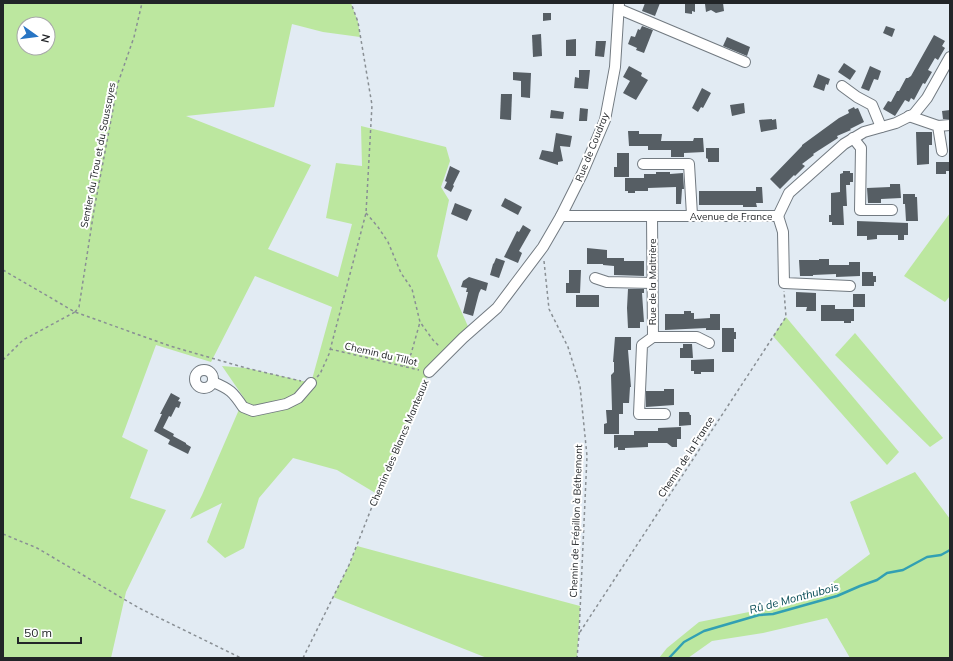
<svg xmlns="http://www.w3.org/2000/svg" width="953" height="661" viewBox="0 0 953 661" font-family="Mulish,sans-serif">
<style>
.green{fill:#bce79f;fill-rule:evenodd}
.lines{fill:none;stroke-linecap:round;stroke-linejoin:round}
.stream{stroke:#32a0b3;stroke-width:2.5}
.building{fill:#565e64}
.minor-casing{stroke:#727a81;stroke-width:12}
.path{stroke:#898f94;stroke-width:1.5;stroke-dasharray:3 3;stroke-linecap:butt}
.minor{stroke:#fff;stroke-width:10}
.labels{text-anchor:middle;dominant-baseline:central;stroke-width:4;stroke-linejoin:round;paint-order:stroke}
.street-label{font-size:10px;fill:#222528;stroke:#fff}
.water-label{font-size:11px;font-style:italic;fill:#024852;stroke:#fff}
</style>
<rect width="100%" height="100%" fill="#e2ebf3"/>
<g class="green">
<path d="M3 3H351L358 22 360 37 323 32 292 24 274 107 186 116 311 165 268 249 338 277 352 224 326 218 336 163 362 166 361 126 446 147 450 161 441 187 449 200 437 256 470 331 429 372 377 494 337 470 293 458 259 498 244 548 225 558 207 542 222 503 190 519 202 495 244 398 222 366 246 368 311 383 332 307 255 276 211 362 156 345 122 437 148 450 130 498 166 510 126 592 111 658H3ZM24 24H48V48H24Z"/>
<path d="M950 213V296L945 302 904 276Z"/>
<path d="M786 317 899 452 887 465 773 336Z"/>
<path d="M855 333 943 438 930 447 835 355Z"/>
<path d="M915 472 950 519V658H850L827 618 763 633 712 641 688 658H659L667 648 699 622 759 610 825 588 870 554 850 502Z"/>
<path d="M357 546 580 606 577 658H487L333 597 349 565Z"/>
</g>
<g class="lines">
<path class="stream" d="M669 658 684 642 704 631 759 615 773 614 837 596 860 586 877 580 887 573 903 570 927 557 941 555 950 550"/>
</g>
<g class="building">
<path d="M645 3H660L655 16 642 11Z"/>
<path d="M685 3H695V12L692 11V14L685 13Z"/>
<path d="M708 3H723L724 11 716 13 711 10 706 12 705 4Z"/>
<path d="M543 13H551V20L543 21Z"/>
<path d="M642 26 653 30 644 53 636 50 637 48 628 44 631 36 635 37 638 29 640 30Z"/>
<path d="M886 26 895 29 892 37 883 33Z"/>
<path d="M541 34 542 56 533 57 532 35Z"/>
<path d="M934 35 945 41 942 46 945 48 938 60 935 58 928 70 932 72 925 84 923 83 914 100 911 98 909 102 905 100 895 116 883 109 888 101 891 102 897 91H899L906 78H908L911 76Z"/>
<path d="M727 37 750 47 747 56 723 46Z"/>
<path d="M576 39V56H566V40Z"/>
<path d="M596 41H606L604 57 595 56Z"/>
<path d="M844 63 856 71 850 80 838 72Z"/>
<path d="M629 66 642 73 641 76 648 80 636 100 623 93 630 81 623 77Z"/>
<path d="M870 66 881 71 878 80 874 79 869 91 861 88Z"/>
<path d="M579 70H590L588 89 574 88 575 77 579 78Z"/>
<path d="M513 72 531 73 530 98 521 97V81L513 80Z"/>
<path d="M818 74 830 79 828 85 826 84 824 91 813 87Z"/>
<path d="M702 88 711 93 703 108 701 107 698 112 692 108Z"/>
<path d="M501 94H512L511 120 500 119Z"/>
<path d="M744 103 745 113 732 116 730 105Z"/>
<path d="M854 107 855 109 858 108 864 122 850 129 851 130 837 136 838 138 813 154 814 155 802 164 805 166 795 176 794 175 780 189 770 179 802 146V145L839 118 849 113 848 110Z"/>
<path d="M580 108 588 109 587 121H579Z"/>
<path d="M551 110 564 112 563 119 550 118Z"/>
<path d="M950 110V119H943L942 111Z"/>
<path d="M772 119V120L776 119 777 129 761 132 759 120Z"/>
<path d="M628 131H639V134H662L661 141H693L694 138H703L704 152 684 153V157H671V150H648V146H629Z"/>
<path d="M916 132H932V145H929V164L917 165Z"/>
<path d="M556 133 572 136 570 147 560 146 563 161 558 162V165L539 159 542 150 553 152Z"/>
<path d="M706 148H719V162H708V159L706 158Z"/>
<path d="M617 153H629V177H614V167H617Z"/>
<path d="M936 162H950V171H946V174H936Z"/>
<path d="M450 166 460 171 453 185 454 186 451 192 444 188 447 182 445 181Z"/>
<path d="M843 171H850V173H853V182H850V185H846L847 206H843L844 225H832V222H829V215H831V193L840 192V174L843 173Z"/>
<path d="M656 172H670V174L683 173 684 189H682L681 204H676V187L648 188V191H635V193H628V191H625V178H644V174H656Z"/>
<path d="M890 184H900L901 198 881 199V203H868L867 188 890 187Z"/>
<path d="M756 187H762L763 203H756L757 207H743V205H699V191H756Z"/>
<path d="M903 194H915V197H917L918 221H906L905 204H903Z"/>
<path d="M505 198 522 207 518 215 501 206Z"/>
<path d="M455 203 472 210 467 221 451 214Z"/>
<path d="M857 221 908 223V235H904V240H898V235H877V239L867 240V236H857Z"/>
<path d="M523 225 531 230 519 251 522 253 518 263 504 257 517 231 519 232Z"/>
<path d="M587 248 607 250V258H624V261H644V276L614 275V266L603 265V264H587Z"/>
<path d="M496 258 505 261 499 278 490 275 493 264 494 263Z"/>
<path d="M819 259H829V265H849V262H860V276L836 277V274L813 275V276H800L799 260H819Z"/>
<path d="M569 270H581L580 293H566V283H569Z"/>
<path d="M862 272H873V276H876V282H874V286H862Z"/>
<path d="M469 277 488 283 486 291 481 289 479 293 473 316 463 313 468 292H466L467 288 461 287 463 281Z"/>
<path d="M628 289H644V293H642L644 322H640V328H628L627 308Z"/>
<path d="M796 292 816 293V311H806L807 307H796Z"/>
<rect x="853" y="294" width="12" height="13"/>
<rect x="576" y="295" width="23" height="12"/>
<path d="M821 305H835V309H854V321H851V323H844V321H821Z"/>
<path d="M684 311H691V313H694V319L710 318V314H720V330H706V328L665 330V314H684Z"/>
<path d="M722 328H734V332H736V339H734V352H722Z"/>
<path d="M615 337H631V350H628L631 387H630L629 403H623V414H619V434H604V424L607 423 606 410H612L611 375 614 372V362H613Z"/>
<path d="M683 344H692L693 358H680V348H683Z"/>
<path d="M714 359V372H701V374H694V371H691V360Z"/>
<path d="M664 389H674V405L646 407V391H664Z"/>
<path d="M171 393 180 398 178 401 181 402 179 408 176 407 171 417 169 416 163 428 174 434 173 436 186 443V444L191 447 188 454 168 444 170 440 154 431 162 414H160Z"/>
<path d="M679 412H689L690 415H691V425L679 426Z"/>
<path d="M681 427V439H677V447H672L667 443H648V447L625 448V450H618V447L614 448V435H634V431H658V428Z"/>
</g>
<g class="lines">
<defs>
<g id="minor">
<path d="M619 9 745 62"/>
<path d="M842 86 857 97 872 105 881 127"/>
<path d="M909 116 938 126 942 151"/>
<path d="M938 126 950 125"/>
<path d="M853 138 861 148 860 210H892"/>
<path d="M643 164H689L692 215"/>
<path d="M561 216H778L789 193 844 144 864 132 896 123 914 114 927 98 950 57"/>
<path d="M652 216 653 337 642 345 639 414H665"/>
<path d="M778 216 783 232 784 283 850 286"/>
<path d="M595 278 607 282 652 283"/>
<path d="M653 337H697L709 343"/>
<circle cx="204" cy="379" r="9"/>
<path d="M429 372 463 338 497 308 543 247 561 216 582 174 605 120 615 67 619 3"/>
<path d="M213 382C230 389 233 392 243 407L253 411 286 404 298 398 311 383"/>
</g>
</defs>
<use href="#minor" class="minor-casing"/>
<g class="path">
<path d="M366 213 378 227 388 242 401 273 412 289 420 322 433 340 440 347"/>
<path d="M544 261 549 309 568 347 580 386 587 456 579 634 577 658"/>
<path d="M3 270 75 312 170 346 246 368 301 381"/>
<path d="M75 312 79 307 94 210 118 83 134 37 142 3"/>
<path d="M330 349 419 370"/>
<path d="M3 360 23 340 75 312"/>
<path d="M404 366 411 354 420 322"/>
<path d="M317 377 320 374 329 354 366 213 372 105 358 22 351 3"/>
<path d="M3 534 37 548 139 608 241 658"/>
<path d="M580 632 786 317 784 291"/>
<path d="M303 658 349 565 377 494 426 380"/>
</g>
<use href="#minor" class="minor"/>
</g>
<g class="labels">
<g class="street-label">
<text transform="translate(592 147) rotate(-68)">Rue de Coudray</text>
<text transform="translate(98 155) rotate(-79)">Sentier du Trou et du Saussayes</text>
<text x="731" y="216">Avenue de France</text>
<text transform="translate(652 282) rotate(-90)">Rue de la Maltrière</text>
<text transform="translate(381 354) rotate(13)">Chemin du Tillot</text>
<text transform="translate(399 443) rotate(-67)">Chemin des Blancs Manteaux</text>
<text transform="translate(686 457) rotate(-57)">Chemin de la France</text>
<text transform="translate(576 521) rotate(-88)">Chemin de Frépillon à Béthemont</text>
</g>
<g class="water-label">
<text transform="translate(794 598) rotate(-15)">Rû de Monthubois</text>
</g>
</g>
<rect width="953" height="661" fill="none" stroke="#222528" stroke-width="8"/>
<g transform="translate(36 36) rotate(104)"><circle r="19" fill="#ffffff" stroke="#a7a8a9"/>
<path d="M0-3L7 15L0 10L-7 15Z" fill="#2875c4"/>
<text y="-6" font-size="11" font-weight="bold" text-anchor="middle" fill="#222528">N</text>
</g>
<path d="M18 637v6h63v-6" fill="none" stroke="#222528" stroke-width="2"/>
<text x="24" y="637" font-size="12" fill="#222528" stroke="#ffffff" stroke-width="3" paint-order="stroke">50 m</text>
</svg>
